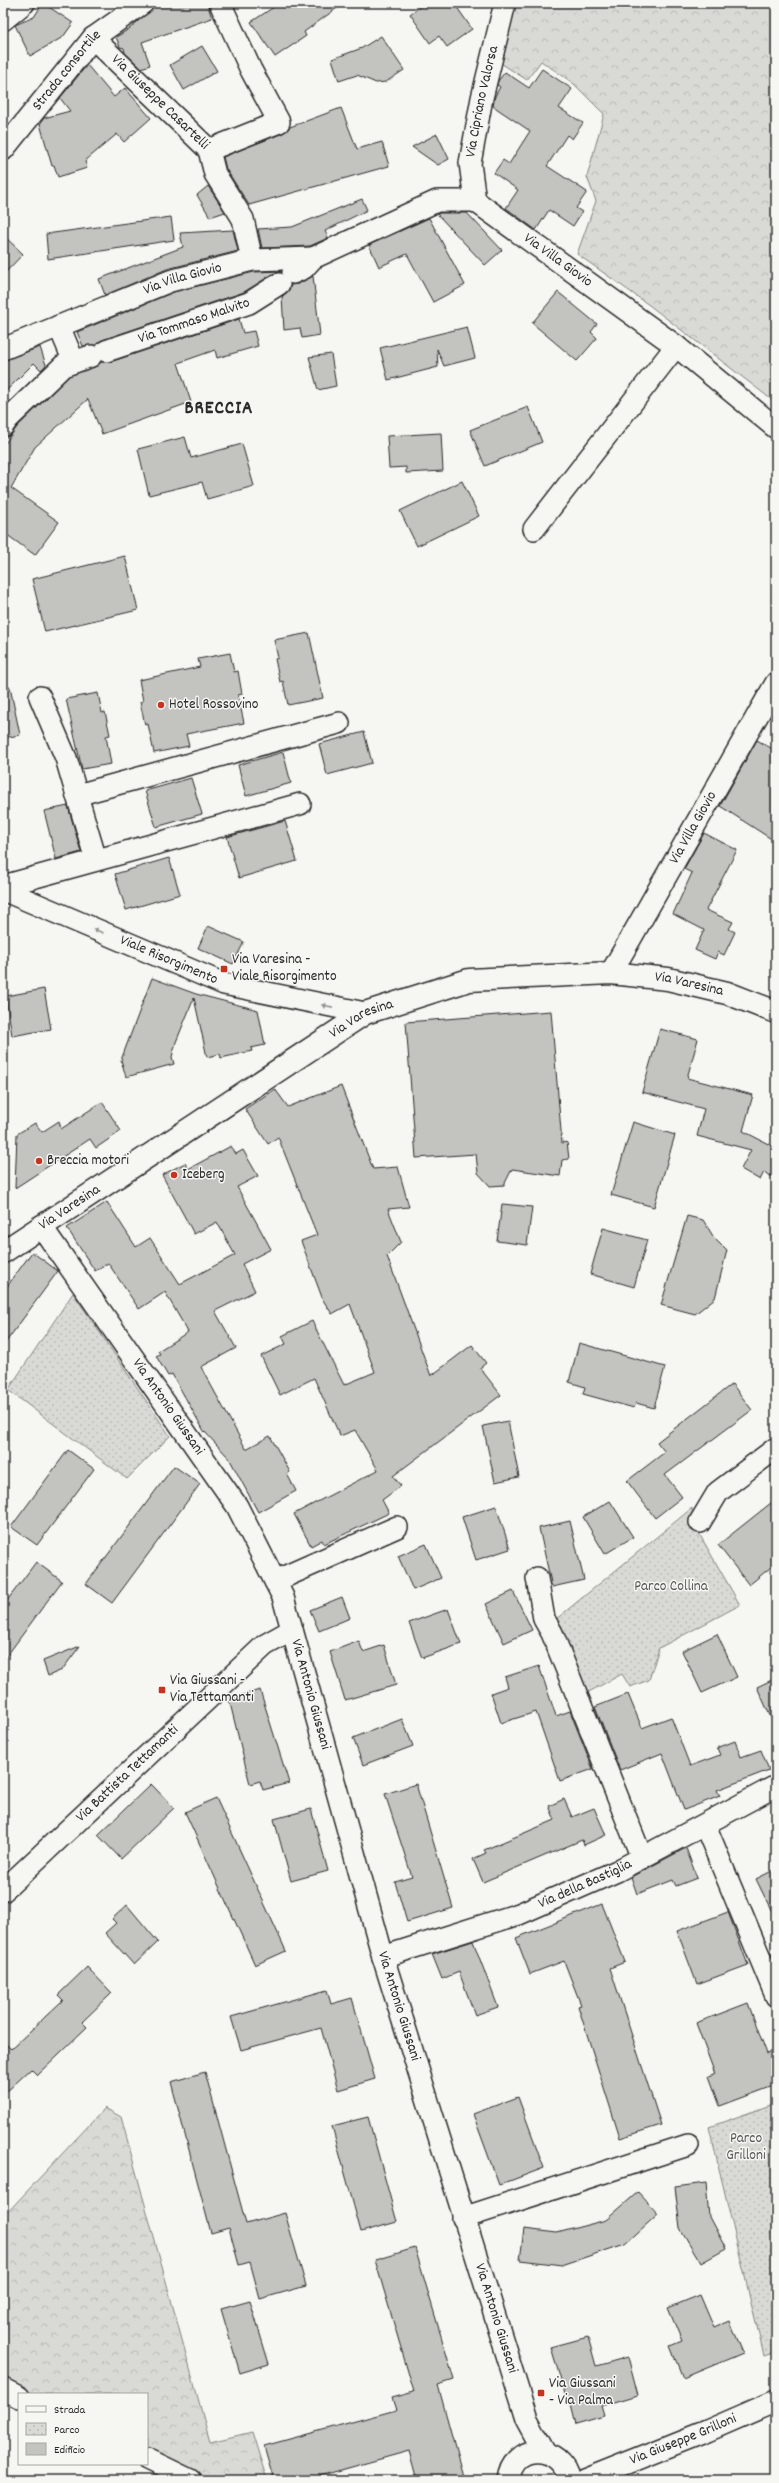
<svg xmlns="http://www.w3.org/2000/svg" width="779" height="2483" viewBox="0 0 779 2483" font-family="Dekko,sans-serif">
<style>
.forest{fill:url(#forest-crowns);stroke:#828280}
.park{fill:url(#park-dots);stroke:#828280}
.building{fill:#c3c3c0;stroke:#2b2b2b}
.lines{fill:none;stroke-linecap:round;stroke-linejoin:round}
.minor-casing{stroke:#2b2b2b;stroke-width:24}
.major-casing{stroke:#2b2b2b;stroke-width:25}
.minor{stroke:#f6f6f2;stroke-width:21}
.major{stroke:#f6f6f2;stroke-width:22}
.oneway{fill:#90908e}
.poi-dot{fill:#c8321e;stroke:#f6f6f2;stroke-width:1.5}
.labels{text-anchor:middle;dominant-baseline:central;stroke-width:3;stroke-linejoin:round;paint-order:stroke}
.street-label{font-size:15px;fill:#2b2b2b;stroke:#f6f6f2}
.poi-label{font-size:15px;fill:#2b2b2b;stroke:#f6f6f2;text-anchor:start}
.park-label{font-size:15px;fill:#565656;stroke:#f6f6f2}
.district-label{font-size:19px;font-weight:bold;letter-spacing:1px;fill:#2b2b2b;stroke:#f6f6f2}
</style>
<defs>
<pattern id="forest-crowns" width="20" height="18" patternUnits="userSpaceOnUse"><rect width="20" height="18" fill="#d9d9d5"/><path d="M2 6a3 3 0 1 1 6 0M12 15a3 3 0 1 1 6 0" fill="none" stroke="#babab7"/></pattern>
<pattern id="park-dots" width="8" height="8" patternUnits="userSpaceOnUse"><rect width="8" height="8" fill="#d9d9d5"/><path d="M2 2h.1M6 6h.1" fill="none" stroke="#babab7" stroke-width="1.8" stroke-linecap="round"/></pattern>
</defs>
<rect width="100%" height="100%" fill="#f6f6f2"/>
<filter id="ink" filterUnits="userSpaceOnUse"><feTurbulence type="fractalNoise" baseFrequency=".025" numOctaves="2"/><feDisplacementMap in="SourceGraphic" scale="8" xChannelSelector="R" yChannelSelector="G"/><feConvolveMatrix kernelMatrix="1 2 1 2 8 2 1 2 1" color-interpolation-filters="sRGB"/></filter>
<g filter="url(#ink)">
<g class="forest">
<path d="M515 3H776V403L649 305 577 254 596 201 587 177 604 114 573 83 541 61 527 80 499 62Z"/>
<path d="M105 2108 121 2117 210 2442 252 2432 267 2480H207L147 2450V2394H34L3 2378V2217Z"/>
</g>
<g class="park">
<path d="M73 1293 170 1436 127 1479 8 1390Z"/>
<path d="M692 1508 693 1523 740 1605 659 1648 649 1680 630 1687 622 1674 585 1694 555 1620Z"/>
<path d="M776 2103V2352L764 2356 709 2127Z"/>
</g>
<g class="building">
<path d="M43 3 73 23 63 37 30 56 15 25 34 17Z"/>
<path d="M166 3H207L212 18 142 42 150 65 141 68 125 53 124 48 120 47 116 37 129 29 154 7Z"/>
<path d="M280 3H344L304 32 306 36 275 57 251 22Z"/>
<path d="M425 3H454L472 29 447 47 439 36 430 43 410 14Z"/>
<path d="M381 36 404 70 386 82 376 83 357 75 339 81 332 59 362 48Z"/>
<path d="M202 46 217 71 184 90 170 65Z"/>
<path d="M87 65 114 97 125 88 151 118 124 142 117 134 85 161 87 168 58 177 54 165 52 166 40 124 44 118 70 111 60 98Z"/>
<path d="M542 69 572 89 559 108 583 123 572 139 567 135 547 166 587 192 576 208 582 212 573 226 549 210 536 230 506 208 518 190 494 173 503 160 509 164 530 131 493 106 495 96 500 87 497 85 498 81 505 72 529 88Z"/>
<path d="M341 108 357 149 382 142 389 166 249 205 226 169 223 157 283 133 290 127Z"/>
<path d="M437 134 449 159 438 165 412 147Z"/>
<path d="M208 186 225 212 210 217 197 195Z"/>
<path d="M362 199 367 210 325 231 328 238 310 246 262 248 258 229 292 227Z"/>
<path d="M440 213H467L502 250 485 265 437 214Z"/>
<path d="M171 217 174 240 48 259 46 234Z"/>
<path d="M429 218 465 285 433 302 407 254 379 267 369 245Z"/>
<path d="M233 230 238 251 167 269 105 295 99 279 183 247 180 233Z"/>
<path d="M3 235 23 254 3 275Z"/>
<path d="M281 271 273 274 244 292 102 340 96 345 83 346 77 332 174 292 254 272Z"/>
<path d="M313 276 320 335 302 338 300 328 284 330 282 297 289 290 291 285 298 284Z"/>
<path d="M558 292 597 324 591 332 597 338 577 361 532 323Z"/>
<path d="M239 319 243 333 254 331 258 346 217 358 215 350 178 363 191 402 102 434 88 399 35 447 11 488 59 522 35 555 3 532V446L17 427 69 376 95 367 101 362H110Z"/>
<path d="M467 327 475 358 444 366 437 349 438 367 388 380 380 348Z"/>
<path d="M40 347 46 365 41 370 34 363 3 394V361Z"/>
<path d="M331 354 336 386 318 390 309 357Z"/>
<path d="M528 407 542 442 485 466 470 430Z"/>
<path d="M441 433 443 471 406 473V467L389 468 387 436Z"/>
<path d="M185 437 191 458 242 444 254 486 207 499 202 482 149 495 138 449Z"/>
<path d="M462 481 479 516 417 546 400 511Z"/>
<path d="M125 556 138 610 45 632 32 579Z"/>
<path d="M309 633 323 698 288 705 283 681 280 682 275 659 278 658 274 640Z"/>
<path d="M230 653 234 672 238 671 242 694 238 695 244 723 186 734 189 746 154 753 148 724 145 725 140 702 143 701 139 680 200 667 198 659Z"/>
<path d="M10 687 20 735 3 738V688Z"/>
<path d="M98 693 102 713 105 712 110 735 106 736 111 764 82 769 66 699Z"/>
<path d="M364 732 372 763 327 775 319 744Z"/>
<path d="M757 740 776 751V842L720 806Z"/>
<path d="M283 752 291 783 246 796 238 765Z"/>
<path d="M191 778 202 814 156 827 145 791Z"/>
<path d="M68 806 81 852 56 859 44 811Z"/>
<path d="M285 821 297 861 239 878 227 837Z"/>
<path d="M704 833 737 850 706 910 733 922 729 929 735 932 724 955 718 952 715 959 695 950 704 930 673 914 692 873 684 869Z"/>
<path d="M169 858 180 894 126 910 115 874Z"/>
<path d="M208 926 244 942 233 964 198 948Z"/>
<path d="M152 978 196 994 258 1010 265 1045 251 1048 252 1051 221 1058 220 1054 207 1057 194 998 176 1042 172 1057 174 1064 126 1077 121 1060Z"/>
<path d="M44 989 51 1029 12 1036 6 996Z"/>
<path d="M551 1011 562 1143 567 1142 569 1159 562 1160 560 1176 512 1169 504 1185 490 1186 478 1173 476 1154 416 1158 406 1022Z"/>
<path d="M660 1029 698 1039 687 1078 753 1095 743 1131 776 1148V1179L764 1172 760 1180 741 1169 751 1150 697 1136 704 1109 642 1092Z"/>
<path d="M341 1086 373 1169 398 1167 409 1207 388 1209 401 1242 387 1256 431 1376 472 1345 486 1363 480 1368 501 1395 393 1476 401 1486 382 1500 389 1513 324 1544 322 1540 311 1546 294 1514 378 1470 355 1430 340 1436 314 1378 280 1395 261 1356 286 1344 282 1336 312 1321 344 1385 375 1372 350 1304 332 1314 323 1300 301 1241 317 1235 278 1137 268 1144 245 1109 275 1089 288 1107Z"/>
<path d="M102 1102 121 1131 96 1148 90 1139 15 1188 17 1134 35 1123 42 1132 59 1121 61 1129Z"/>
<path d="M633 1122 675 1135 654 1207 611 1195Z"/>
<path d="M231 1146 236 1154 243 1150 258 1176 237 1187 271 1249 242 1264 255 1291 215 1311 236 1348 201 1367 246 1449 270 1436 290 1472 287 1474 296 1491 258 1512 229 1458 204 1431 172 1374 168 1376 156 1356 160 1354 158 1351 188 1332 165 1292 139 1309 108 1263 95 1271 67 1228 107 1202 136 1247 150 1238 180 1284 235 1255 217 1222 194 1234 162 1175 185 1163 188 1169Z"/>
<path d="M502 1204 532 1207 527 1245 497 1241Z"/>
<path d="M687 1216 703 1220 713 1236 727 1250 715 1298 695 1314 661 1305Z"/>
<path d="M603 1228 647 1240 634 1287 590 1274Z"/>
<path d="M32 1252 58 1271 3 1346V1292Z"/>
<path d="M579 1343 665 1367 654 1408 636 1403 634 1408 583 1394 585 1387 569 1382Z"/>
<path d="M732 1384 752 1410 665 1475 682 1497 655 1518 627 1481 665 1452 657 1442Z"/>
<path d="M508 1421 519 1477 495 1482 483 1426Z"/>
<path d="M68 1450 94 1469 37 1545 11 1527Z"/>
<path d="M174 1466 200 1484 112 1603 86 1584Z"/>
<path d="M776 1499V1563L749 1585 718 1545Z"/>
<path d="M610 1501 633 1537 605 1554 583 1517Z"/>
<path d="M496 1506 510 1549 476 1560 462 1517Z"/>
<path d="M570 1521 584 1580 552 1587 539 1528Z"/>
<path d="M426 1544 441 1578 413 1590 398 1556Z"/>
<path d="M36 1562 62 1581 3 1661V1606Z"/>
<path d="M513 1591 532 1630 504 1643 486 1604Z"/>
<path d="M342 1597 350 1618 319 1631 310 1610Z"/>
<path d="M448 1609 461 1644 422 1658 409 1623Z"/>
<path d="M717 1634 737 1677 702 1693 682 1651Z"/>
<path d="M359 1641 363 1652 384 1645 396 1685 345 1700 330 1652Z"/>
<path d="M80 1646 62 1670 48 1676 43 1661Z"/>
<path d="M539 1666 556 1716 570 1711 593 1769 560 1781 536 1712 501 1723 491 1693 508 1687 505 1677Z"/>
<path d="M776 1678V1729L757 1687Z"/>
<path d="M260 1690 289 1783 263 1790 260 1781 250 1784 229 1699Z"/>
<path d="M628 1694 642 1728 671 1717 690 1766 720 1755 717 1748 735 1741 741 1757 761 1750 769 1770 717 1790 720 1796 684 1810 662 1753 620 1770 595 1707Z"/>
<path d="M402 1719 413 1746 363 1765 353 1738Z"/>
<path d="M151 1784 174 1808 121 1859 98 1835Z"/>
<path d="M416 1784 453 1908 407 1922 395 1882 412 1877 385 1794Z"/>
<path d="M216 1798 286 1951 255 1965 185 1812Z"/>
<path d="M564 1799 572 1817 594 1808 606 1835 584 1845 582 1840 483 1882 473 1859 486 1853 484 1850 555 1820 549 1806Z"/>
<path d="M311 1809 328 1871 291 1881 274 1819Z"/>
<path d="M686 1848 697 1878 676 1886 673 1880 637 1894 631 1877Z"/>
<path d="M776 1869V1920L756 1879Z"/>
<path d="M602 1904 625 1962 610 1968 661 2125 620 2138 578 2006 581 2005 564 1961 530 1974 516 1938Z"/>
<path d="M127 1905 158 1942 134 1965 105 1933 116 1923 112 1919Z"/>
<path d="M728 1912 748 1965 697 1984 677 1931Z"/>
<path d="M473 1941 498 2007 475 2015 459 1972 442 1979 432 1954Z"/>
<path d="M87 1967 112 1993 82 2022 87 2027 37 2075 31 2069 3 2095V2041L11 2049 63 2000 58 1995Z"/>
<path d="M327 1990 331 2004 352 1998 375 2079 338 2090 321 2028 241 2050 231 2017Z"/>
<path d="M748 2003 767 2054 776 2051V2085L720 2106 709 2076 715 2074 696 2023Z"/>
<path d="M205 2072 246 2224 285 2213 306 2286 260 2299 250 2262 239 2265 229 2228 211 2233 171 2082Z"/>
<path d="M518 2097 544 2168 499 2185 473 2114Z"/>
<path d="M368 2117 397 2222 361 2232 332 2126Z"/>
<path d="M706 2183 709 2217 726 2249 701 2263 680 2228 675 2187Z"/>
<path d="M638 2192 658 2214 625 2244 562 2265 520 2260 524 2229 557 2233 606 2220Z"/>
<path d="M415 2248 454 2380 438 2385 464 2480H417L409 2451 305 2480H274L264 2446 396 2410 392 2398 414 2392 375 2260Z"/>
<path d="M700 2295 714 2328 730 2321 743 2353 683 2378 670 2346 682 2341 668 2308Z"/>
<path d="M250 2301 269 2364 240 2373 221 2309Z"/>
<path d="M588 2337 596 2366 628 2357 638 2395 601 2406 604 2416 576 2424 570 2400 567 2401 551 2347Z"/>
</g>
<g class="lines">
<defs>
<g id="minor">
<path d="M3 20 24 3"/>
<path id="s1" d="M93 38 209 150 215 174 243 219 252 260"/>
<path id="s2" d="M3 150 93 38 143 3"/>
<path d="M209 150 279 122 251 70 220 3"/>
<path id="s3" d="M475 201 470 163 482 98 505 3"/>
<path id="s4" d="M293 273 304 268 313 258 437 201H475L676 346 776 428"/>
<path d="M59 326 74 362"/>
<path id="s5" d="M3 349 170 281 252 260 313 258"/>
<path id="s6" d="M106 351 249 303 279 284"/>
<path d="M3 426 8 419 63 366 91 356"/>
<path d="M534 529 676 346"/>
<path d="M40 697 66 758 96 860"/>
<path d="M77 795 339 723"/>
<path d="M3 886 300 804"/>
<path id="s7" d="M3 890 224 984 365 1013"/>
<path id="s8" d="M611 973 776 683"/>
<path id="s9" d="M41 1226 237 1506 283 1597 383 1957 527 2419 545 2452"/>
<path d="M700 1522 718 1492 776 1448"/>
<path d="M537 1578 544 1619 552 1633 642 1858"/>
<path d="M275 1581 397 1527"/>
<path d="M705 1825 776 1996"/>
<path id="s10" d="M3 1891 265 1645 292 1630"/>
<path id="s11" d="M383 1957 519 1914 617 1871 776 1786"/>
<path d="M463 2218 688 2145"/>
<path d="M3 2389 19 2397"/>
<path d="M147 2459 190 2480"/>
<path d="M508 2480C511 2442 562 2443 569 2480"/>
<path id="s12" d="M584 2480 707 2431 776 2401"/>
</g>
<g id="major">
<path id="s13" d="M3 1252 365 1013 469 980 611 973 668 979 727 993 776 1012"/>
</g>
</defs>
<use href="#minor" class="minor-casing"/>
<use href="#major" class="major-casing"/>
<use href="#minor" class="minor"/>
<use href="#major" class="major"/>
</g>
<defs><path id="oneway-solid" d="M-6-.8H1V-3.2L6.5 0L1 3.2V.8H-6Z"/></defs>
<g class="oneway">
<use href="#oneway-solid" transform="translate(98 931) rotate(-157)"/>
<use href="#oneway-solid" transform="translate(327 1006) rotate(-169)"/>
</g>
</g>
<g class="poi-dot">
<circle cx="161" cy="705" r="4"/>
<rect x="220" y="965" width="8" height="8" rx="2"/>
<circle cx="39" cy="1161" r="4"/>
<circle cx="174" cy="1175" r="4"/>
<rect x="158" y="1686" width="8" height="8" rx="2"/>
<rect x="537" y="2389" width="8" height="8" rx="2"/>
</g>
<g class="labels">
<g class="street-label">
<text stroke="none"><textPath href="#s2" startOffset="102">Strada consortile</textPath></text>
<text stroke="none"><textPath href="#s3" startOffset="101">Via Cipriano Valorsa</textPath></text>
<text stroke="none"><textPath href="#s1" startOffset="93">Via Giuseppe Casartelli</textPath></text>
<text stroke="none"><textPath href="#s4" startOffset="302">Via Villa Giovio</textPath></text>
<text stroke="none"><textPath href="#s5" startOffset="193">Via Villa Giovio</textPath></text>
<text stroke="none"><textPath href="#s6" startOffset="93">Via Tommaso Malvito</textPath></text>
<text stroke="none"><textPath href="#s8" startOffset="167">Via Villa Giovio</textPath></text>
<text stroke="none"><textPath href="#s7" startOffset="180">Viale Risorgimento</textPath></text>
<text stroke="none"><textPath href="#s13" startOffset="764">Via Varesina</textPath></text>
<text stroke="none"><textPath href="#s13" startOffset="428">Via Varesina</textPath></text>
<text stroke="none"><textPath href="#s13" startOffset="80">Via Varesina</textPath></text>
<text stroke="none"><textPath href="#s9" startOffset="221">Via Antonio Giussani</textPath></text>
<text stroke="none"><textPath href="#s9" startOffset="545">Via Antonio Giussani</textPath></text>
<text stroke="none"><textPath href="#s10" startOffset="171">Via Battista Tettamanti</textPath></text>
<text stroke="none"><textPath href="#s11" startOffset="215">Via della Bastiglia</textPath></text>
<text stroke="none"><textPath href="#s9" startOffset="869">Via Antonio Giussani</textPath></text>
<text stroke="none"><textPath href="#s9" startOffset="1196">Via Antonio Giussani</textPath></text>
<text stroke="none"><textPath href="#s12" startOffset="107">Via Giuseppe Grilloni</textPath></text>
</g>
<g class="poi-label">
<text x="169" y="705">Hotel Rossovino</text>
<text x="232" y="960">Via Varesina -<tspan x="232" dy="17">Viale Risorgimento</tspan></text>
<text x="47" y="1161">Breccia motori</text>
<text x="182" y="1175">Iceberg</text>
<text x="170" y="1681">Via Giussani -<tspan x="170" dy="17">Via Tettamanti</tspan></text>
<text x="549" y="2384">Via Giussani<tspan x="549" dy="17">- Via Palma</tspan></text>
</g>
<g class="park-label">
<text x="671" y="1587">Parco Collina</text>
<text x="746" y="2139">Parco<tspan x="746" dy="17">Grilloni</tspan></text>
</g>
<g class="district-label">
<text x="219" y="409">BRECCIA</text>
</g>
</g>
<rect width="779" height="2483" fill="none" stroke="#f6f6f2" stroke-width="16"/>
<rect x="8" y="8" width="763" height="2467" fill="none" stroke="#2b2b2b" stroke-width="1.5" filter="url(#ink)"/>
<rect x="18" y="2393" width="130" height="72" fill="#f6f6f2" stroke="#a5a5a2"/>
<rect x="26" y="2406" width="20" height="6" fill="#f6f6f2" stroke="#a5a5a2"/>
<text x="54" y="2413" font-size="12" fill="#2b2b2b">Strada</text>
<rect x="26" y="2423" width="20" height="12" fill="url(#park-dots)" stroke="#a5a5a2"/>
<text x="54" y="2433" font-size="12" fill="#2b2b2b">Parco</text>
<rect x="26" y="2443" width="20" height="12" fill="#c3c3c0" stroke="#a5a5a2"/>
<text x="54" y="2453" font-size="12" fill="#2b2b2b">Edificio</text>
</svg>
